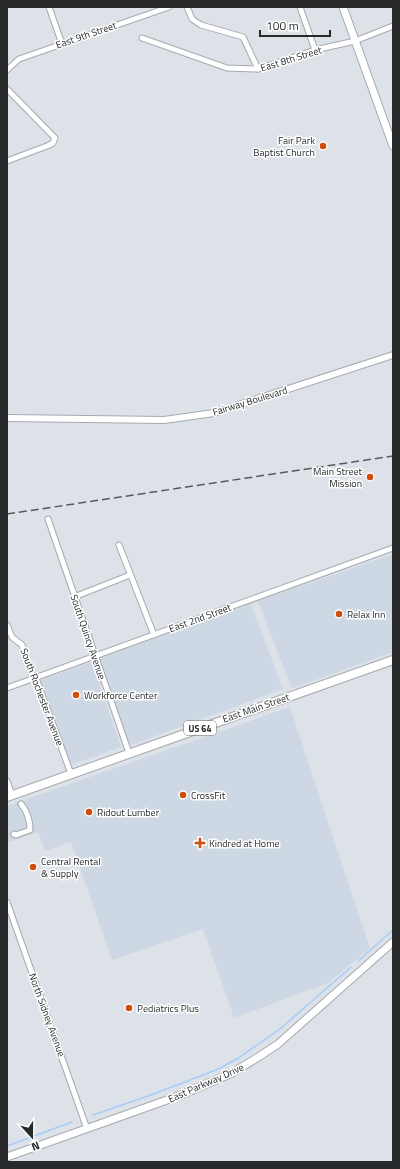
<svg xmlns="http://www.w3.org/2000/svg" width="400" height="1169" viewBox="0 0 400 1169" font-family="'Titillium Web',sans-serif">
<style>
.built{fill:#ced8e4}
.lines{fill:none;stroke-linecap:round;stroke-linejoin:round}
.stream{stroke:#a6ccfb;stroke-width:1.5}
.minor-casing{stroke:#a5aab0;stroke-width:7}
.tertiary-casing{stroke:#a5aab0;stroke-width:8}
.secondary-casing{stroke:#a5aab0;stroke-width:9}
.primary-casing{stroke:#a5aab0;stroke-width:10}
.minor{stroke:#fff;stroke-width:5}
.tertiary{stroke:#fff;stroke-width:6}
.secondary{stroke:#fff;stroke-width:7}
.primary{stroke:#fff;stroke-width:8}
.rail{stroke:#585b5e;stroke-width:1.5;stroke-dasharray:8 4;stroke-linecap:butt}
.poi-dot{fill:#d14b0b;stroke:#fff;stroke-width:1.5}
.labels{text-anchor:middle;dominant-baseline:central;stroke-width:3;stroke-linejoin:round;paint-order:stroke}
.shield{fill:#fff;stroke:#68696b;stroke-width:1}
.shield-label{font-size:9px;font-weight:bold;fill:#27292b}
.street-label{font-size:10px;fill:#27292b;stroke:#fff}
.poi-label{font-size:10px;fill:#27292b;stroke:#fff;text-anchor:start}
</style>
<rect width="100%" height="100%" fill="#dde2e8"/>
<g class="built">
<path d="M393 554V652L293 688 291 687 258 601Z"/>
<path d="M251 604 283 689 131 745 128 743 100 661 101 658Z"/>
<path d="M92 662 121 747 70 765 41 680Z"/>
<path d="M290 707 370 948 328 983 234 1018 203 929 112 960 71 842 45 851 38 832 7 843V806Z"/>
</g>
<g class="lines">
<g class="stream">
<path d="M358 961 393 930"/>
<path d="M93 1115 148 1096 216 1070 237 1059 280 1029 351 967"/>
<path d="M7 1146 72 1122"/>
</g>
<defs>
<g id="minor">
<path d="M49 7 62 44"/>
<path d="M187 7 192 19 201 25 243 37 258 69"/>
<path d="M300 7 315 50"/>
<path d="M142 38 227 68 258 69 315 50 355 41 393 26"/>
<path d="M7 70 19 59 169 7"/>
<path d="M7 89 55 138 53 143 47 146 7 161"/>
<path d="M48 519 129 753"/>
<path d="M119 545 154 635"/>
<path d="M74 597 130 575"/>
<path d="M7 625 12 637 22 645 31 673 36 678 71 774"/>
<path d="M7 688 393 548"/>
<path d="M7 781 12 795"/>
<path d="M14 834 16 835 30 830C30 820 27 811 21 804"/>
<path d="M7 902 87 1129"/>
</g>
<path id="tertiary" d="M7 418 164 420 214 413 393 355"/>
<g id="secondary">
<path d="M343 7 393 146"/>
<path d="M7 1157 181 1095 232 1073 260 1056 278 1044 393 942"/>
</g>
<path id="primary" d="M7 797 393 660"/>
</defs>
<use href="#minor" class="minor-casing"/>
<use href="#tertiary" class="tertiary-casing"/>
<use href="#secondary" class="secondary-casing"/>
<use href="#primary" class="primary-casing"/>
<use href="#minor" class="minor"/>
<use href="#tertiary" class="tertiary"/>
<use href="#secondary" class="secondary"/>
<use href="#primary" class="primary"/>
<path class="rail" d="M7 514 393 456"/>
</g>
<g class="poi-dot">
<circle cx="323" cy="146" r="4"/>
<circle cx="370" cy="477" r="4"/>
<circle cx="339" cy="614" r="4"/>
<circle cx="76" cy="695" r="4"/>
<circle cx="183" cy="795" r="4"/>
<circle cx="89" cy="812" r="4"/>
<path d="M198 837h4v4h4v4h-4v4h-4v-4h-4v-4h4z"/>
<circle cx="33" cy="867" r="4"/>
<circle cx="129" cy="1008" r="4"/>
</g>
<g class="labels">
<rect class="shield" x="184" y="721" width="32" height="14" rx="3"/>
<g class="shield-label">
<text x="200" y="728">US 64</text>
</g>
<g class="street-label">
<text transform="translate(86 35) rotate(-19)">East 9th Street</text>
<text transform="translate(291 59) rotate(-17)">East 8th Street</text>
<text transform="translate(250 401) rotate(-17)">Fairway Boulevard</text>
<text transform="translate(200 618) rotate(-20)">East 2nd Street</text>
<text transform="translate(88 637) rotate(71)">South Quincy Avenue</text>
<text transform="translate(42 697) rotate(69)">South Rochester Avenue</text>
<text transform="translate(256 708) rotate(-19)">East Main Street</text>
<text transform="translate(47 1015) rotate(70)">North Sidney Avenue</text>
<text transform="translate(206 1083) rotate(-24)">East Parkway Drive</text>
</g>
<g class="poi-label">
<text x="315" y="140" text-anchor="end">Fair Park<tspan x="315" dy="12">Baptist Church</tspan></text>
<text x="362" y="471" text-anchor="end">Main Street<tspan x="362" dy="12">Mission</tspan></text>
<text x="347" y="614">Relax Inn</text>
<text x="84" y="695">Workforce Center</text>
<text x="191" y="795">CrossFit</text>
<text x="97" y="812">Ridout Lumber</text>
<text x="209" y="843">Kindred at Home</text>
<text x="41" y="861">Central Rental<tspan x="41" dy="12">&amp; Supply</tspan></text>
<text x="137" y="1008">Pediatrics Plus</text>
</g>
</g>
<rect width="400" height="1169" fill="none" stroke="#27292b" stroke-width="16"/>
<g transform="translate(32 1137) rotate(159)" stroke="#ffffff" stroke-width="3" paint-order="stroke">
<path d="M0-3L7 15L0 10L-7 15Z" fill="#27292b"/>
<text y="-6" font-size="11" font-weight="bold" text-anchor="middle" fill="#27292b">N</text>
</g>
<path d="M260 30v6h70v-6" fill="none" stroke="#27292b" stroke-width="2"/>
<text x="266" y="30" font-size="12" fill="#27292b" stroke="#ffffff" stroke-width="3" paint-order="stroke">100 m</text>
</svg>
